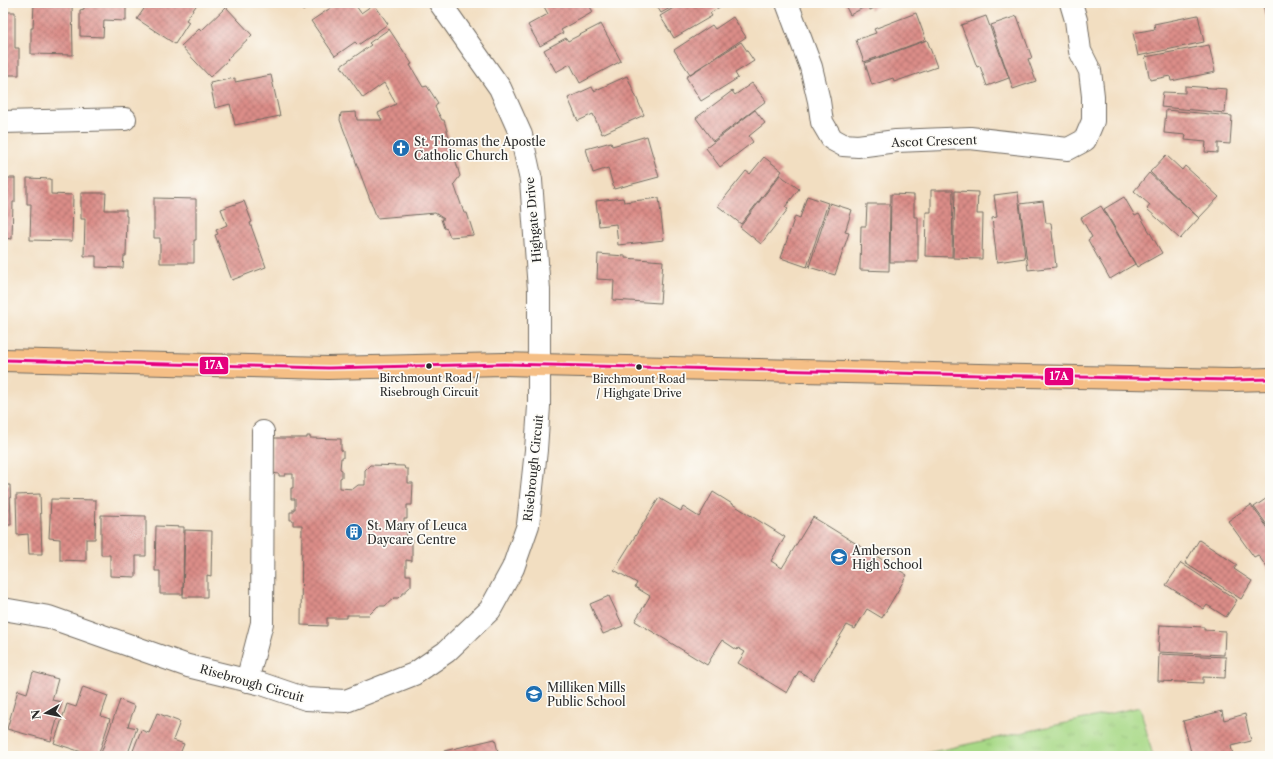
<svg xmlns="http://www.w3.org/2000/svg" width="1273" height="759" viewBox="0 0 1273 759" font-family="'Libre Caslon Text',serif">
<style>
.grass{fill:url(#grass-tufts);stroke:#6a8259}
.building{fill:url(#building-cross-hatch)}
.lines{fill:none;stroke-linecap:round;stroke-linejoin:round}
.minor-casing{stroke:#716a60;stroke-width:24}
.major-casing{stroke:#716a60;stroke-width:24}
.minor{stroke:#fff;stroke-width:22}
.major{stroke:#f5bf86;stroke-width:22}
.bus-1-casing{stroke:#fdfcf7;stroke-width:6}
.bus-1{stroke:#e5007d;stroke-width:3}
.bus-dot{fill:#2b2b2b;stroke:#fdfcf7;stroke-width:1.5}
.labels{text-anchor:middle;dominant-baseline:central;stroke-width:3.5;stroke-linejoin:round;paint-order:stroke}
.bus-label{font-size:11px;fill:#2b2b2b;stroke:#fdfcf7}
.poi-label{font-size:12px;fill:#2b2b2b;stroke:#fdfcf7;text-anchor:start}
.street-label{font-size:12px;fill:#2b2b2b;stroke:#fdfcf7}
.line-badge{stroke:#fdfcf7;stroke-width:1.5}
.badge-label{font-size:11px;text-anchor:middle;font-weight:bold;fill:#fff}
</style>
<defs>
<pattern id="grass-tufts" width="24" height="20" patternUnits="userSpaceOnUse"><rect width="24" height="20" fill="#a8d987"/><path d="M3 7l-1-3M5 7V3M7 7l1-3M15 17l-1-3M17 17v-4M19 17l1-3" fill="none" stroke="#91ba75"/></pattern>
<pattern id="building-cross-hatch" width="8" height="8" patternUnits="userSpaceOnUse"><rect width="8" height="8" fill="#db8d88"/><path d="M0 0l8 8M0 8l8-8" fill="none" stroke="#b2736f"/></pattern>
</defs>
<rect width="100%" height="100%" fill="#fdfcf7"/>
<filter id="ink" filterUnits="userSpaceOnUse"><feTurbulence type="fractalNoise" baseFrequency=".025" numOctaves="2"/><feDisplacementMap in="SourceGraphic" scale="8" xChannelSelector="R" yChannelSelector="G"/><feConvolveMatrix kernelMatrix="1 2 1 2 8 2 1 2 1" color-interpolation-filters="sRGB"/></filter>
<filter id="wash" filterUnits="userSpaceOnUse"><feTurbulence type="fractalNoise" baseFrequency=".012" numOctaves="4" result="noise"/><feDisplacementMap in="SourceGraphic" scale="16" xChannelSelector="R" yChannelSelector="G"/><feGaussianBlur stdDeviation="0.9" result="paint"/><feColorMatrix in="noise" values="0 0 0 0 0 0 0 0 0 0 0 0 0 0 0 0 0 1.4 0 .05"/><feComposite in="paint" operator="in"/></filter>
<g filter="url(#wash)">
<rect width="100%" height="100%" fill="#f2dec1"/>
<path class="grass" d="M1140 707 1153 756H913Z"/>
<g id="blocks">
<g class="building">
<path d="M34 3H72L73 55 31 54V28H33Z"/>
<path d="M84 3H126V21L104 20 103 37 80 36V10L84 9Z"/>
<path d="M148 3H198L186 20 189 22 175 44 137 19Z"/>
<path d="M297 3H314L303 11Z"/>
<path d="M338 3H354L361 13 374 4 388 24 358 45 355 42 335 56 311 21Z"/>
<path d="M542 3H588L593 12 561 30 563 33 540 46 528 25 548 14Z"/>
<path d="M655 3H679L661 13Z"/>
<path d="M682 3H726L710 13 712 16 674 38 660 16Z"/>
<path d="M844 3H884L870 10 868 5 850 15Z"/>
<path d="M1270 3V29H1269L1263 4Z"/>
<path d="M226 7 252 35 227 59 228 60 210 77 181 46 199 29 201 31Z"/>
<path d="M3 12H15V48H19V75H3Z"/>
<path d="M916 13 926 40 864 62 856 40 876 33 874 29Z"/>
<path d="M1198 15 1204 42 1138 56 1133 33 1155 29 1154 24Z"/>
<path d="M986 16 1009 78 987 86 980 66 977 67 961 25Z"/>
<path d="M1017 16 1032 58 1028 59 1036 81 1013 89 991 25Z"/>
<path d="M733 17 746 37 690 74 674 50 712 25 715 29Z"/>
<path d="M601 24 621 61 580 83 570 64 556 72 544 50 566 38 568 41Z"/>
<path d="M389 29 412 64 410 65 423 87 427 86 438 103 435 107 442 120H444L460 176 454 184 464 213H467L474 235 450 237 447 229 444 228 441 219H444L435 213 377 218 340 120 341 113 356 112 357 120H382L378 113 396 104 384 83 363 98 341 66 371 45 369 43Z"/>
<path d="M927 40 937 67 894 82 893 78 872 85 865 63Z"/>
<path d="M741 42 754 61 735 73 738 78 701 101 686 77Z"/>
<path d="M1209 45 1215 72 1171 81 1170 76 1150 80 1145 57Z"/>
<path d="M271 75 280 116 235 125 230 104 215 108 210 83 235 78V82Z"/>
<path d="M627 76 644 115 602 134 593 114 578 121 568 98 592 87 594 91Z"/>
<path d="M752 83 766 101 713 141 696 118 732 91 735 95Z"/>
<path d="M1185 86 1227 89 1225 113 1161 107 1163 92 1185 93Z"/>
<path d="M755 110 765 123 749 136 753 142 720 167 706 148Z"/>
<path d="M1166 110 1232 116 1230 144 1218 143V153L1205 152 1206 142 1185 140 1186 135 1164 133Z"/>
<path d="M647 136 659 177 614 189 608 168 593 173 586 149 611 142 612 146Z"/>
<path d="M1166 155 1182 170 1185 166 1219 197 1199 218 1150 172Z"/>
<path d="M764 157 782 171 741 224 718 206 746 171 750 174Z"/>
<path d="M1149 173 1199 218 1180 239 1147 209 1150 205 1134 191Z"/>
<path d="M780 175 799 189 785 207 788 209 761 244 740 227Z"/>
<path d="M3 178H15V202H13L12 239 3 238Z"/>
<path d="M27 178 51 179V194L73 195 72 241 30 240 31 204H27Z"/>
<path d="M931 190H953L952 257 925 256 926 212H931Z"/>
<path d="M955 191 978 192 977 214H983L982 259 953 258Z"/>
<path d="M1018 192 1025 258 997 262 992 218 997 217 994 195Z"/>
<path d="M81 193H106L105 210H126V216H127L126 256H124L123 268 96 267V256H84L85 219H81Z"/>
<path d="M891 194 914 195V217H918V262H890Z"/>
<path d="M807 196 828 203 807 267 781 258 795 216 800 218Z"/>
<path d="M1124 197 1135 216 1139 214 1162 253 1137 267 1104 209Z"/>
<path d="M154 198 196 199V240H194V263H160V238H154Z"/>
<path d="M623 198 624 202 659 198 664 240 618 245 616 224 599 226 596 201Z"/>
<path d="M244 201 252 222 250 223 266 267 232 280 215 235 218 234 216 230 227 225 221 209Z"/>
<path d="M1043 201 1046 223H1051L1056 267 1028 270 1020 204Z"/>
<path d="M830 203 852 210 845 232 849 233 835 275 809 267Z"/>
<path d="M867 204H890L889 271 860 270 861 226H866Z"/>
<path d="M1101 206 1135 264 1110 279 1088 240 1092 237 1081 218Z"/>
<path d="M598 254 625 256V258L663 261 660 303 613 300 614 280 597 279Z"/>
<path d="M307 436H310V438L341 439V450L343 451V458H341L340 469 342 470V477L340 478V488L353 489 358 485H365V470L370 465 404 466 405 469H408V483H413L412 505H407V519H404V525H407L406 538 412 539V561L406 560V575H411V586L398 598H394L385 606H378L369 615H347V618H327V626L301 625 302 525H293V520H290V512H293V509H295V499H291V488H293V474H285V476H279V474L271 473 272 438H307Z"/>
<path d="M3 485H10L11 525H3Z"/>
<path d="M713 492 785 537 771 561 782 568 813 517 907 575 882 618 867 609 855 629 847 625 813 680 799 671 787 693 738 663 745 652 738 648 737 650 722 640 707 665 635 621 650 596 635 587 637 583 614 570 659 498 681 511 683 507 699 517Z"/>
<path d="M40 494 42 554H29L28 534 17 535 16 495Z"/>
<path d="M1270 496V529L1254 507Z"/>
<path d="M51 499 96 500 95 539H86V561L60 560V539L49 538Z"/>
<path d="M1251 505 1270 531V572L1258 555 1254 557 1228 521Z"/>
<path d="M101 515 146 516V556H136V577L110 576V555H101Z"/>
<path d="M156 526 184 527 183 594H160V571H155Z"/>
<path d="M185 530 212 531 211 576 207 575V597H183Z"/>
<path d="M1199 540 1237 565 1234 569 1252 581 1241 599 1185 563Z"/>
<path d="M1181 563 1237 600 1226 617 1207 605 1204 609 1166 585Z"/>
<path d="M609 596 623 626 603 634 590 604Z"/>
<path d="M1160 625 1204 627V630L1225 631 1224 655 1158 652Z"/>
<path d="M1159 654 1226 657 1225 678 1203 677V683L1158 681Z"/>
<path d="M33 672 58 679 52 700 62 702 51 741 7 729 18 690 27 693Z"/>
<path d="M83 687 108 696 101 716 110 719 98 756H94L54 743 67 704 76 707Z"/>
<path d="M120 700 135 706 128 726 137 728 127 756H100Z"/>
<path d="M1222 711 1224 720 1245 714 1251 741 1231 746 1233 755 1192 756 1183 721Z"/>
<path d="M157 713 180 722 173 740 184 744 179 756H131L141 730 149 733Z"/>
<path d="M495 739 499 756H445L444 751Z"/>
</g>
</g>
</g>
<g filter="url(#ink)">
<use href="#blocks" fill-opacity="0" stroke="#716a60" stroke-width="1"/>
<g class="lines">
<defs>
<g id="minor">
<path d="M787 3 811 67 819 101 822 122 832 139 843 145 858 146 896 141 970 138 1068 149 1085 140 1093 121V96L1090 71 1080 51 1076 20 1071 3"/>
<path d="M3 122 125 119"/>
<path d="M3 609 49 617 188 666 262 684 306 699 346 701 414 674 446 652 490 610 513 568 528 525 536 450 539 406V290L531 180 521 135 500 88 440 3"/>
<path d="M247 681 262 623 263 432"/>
</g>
<path id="major" d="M3 360 328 368 504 364 539 365 1026 376 1232 380 1270 379"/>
</defs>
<use href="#minor" class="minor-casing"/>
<use href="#major" class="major-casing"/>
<use href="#minor" class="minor"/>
<use href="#major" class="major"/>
<defs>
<path id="bus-1" d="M3 360 328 368 504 364 1026 376 1232 380 1270 379"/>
</defs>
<use href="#bus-1" class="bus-1-casing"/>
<use href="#bus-1" class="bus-1"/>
</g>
</g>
<defs>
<symbol id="church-disc" viewBox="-11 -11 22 22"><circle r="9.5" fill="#1f6fb2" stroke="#fdfcf7"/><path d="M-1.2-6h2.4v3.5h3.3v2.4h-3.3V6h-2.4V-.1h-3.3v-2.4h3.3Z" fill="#fff"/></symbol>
<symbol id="building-disc" viewBox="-11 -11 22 22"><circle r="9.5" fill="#1f6fb2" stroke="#fdfcf7"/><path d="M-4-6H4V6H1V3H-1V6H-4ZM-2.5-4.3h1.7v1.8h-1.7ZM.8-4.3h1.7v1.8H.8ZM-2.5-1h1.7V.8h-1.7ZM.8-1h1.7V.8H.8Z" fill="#fff"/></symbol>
<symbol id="school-disc" viewBox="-11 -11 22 22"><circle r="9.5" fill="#1f6fb2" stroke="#fdfcf7"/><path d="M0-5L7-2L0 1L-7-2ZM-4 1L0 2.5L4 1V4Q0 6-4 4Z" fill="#fff"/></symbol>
</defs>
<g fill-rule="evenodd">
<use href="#church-disc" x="391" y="138" width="20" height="20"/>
<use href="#building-disc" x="344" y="522" width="20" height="20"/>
<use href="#school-disc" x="829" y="547" width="20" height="20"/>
<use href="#school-disc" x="524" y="684" width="20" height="20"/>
</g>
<g class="bus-dot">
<circle cx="429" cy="366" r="3.5"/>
<circle cx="639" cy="367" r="3.5"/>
</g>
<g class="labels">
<g class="bus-label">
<text x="429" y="378">Birchmount Road /<tspan x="429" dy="14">Risebrough Circuit</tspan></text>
<text x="639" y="379">Birchmount Road<tspan x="639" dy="14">/ Highgate Drive</tspan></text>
</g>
<g class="poi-label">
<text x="414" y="141">St. Thomas the Apostle<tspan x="414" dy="14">Catholic Church</tspan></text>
<text x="367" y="525">St. Mary of Leuca<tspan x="367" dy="14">Daycare Centre</tspan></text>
<text x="852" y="550">Amberson<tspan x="852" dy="14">High School</tspan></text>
<text x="547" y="687">Milliken Mills<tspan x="547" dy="14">Public School</tspan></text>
</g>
<g class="street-label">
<text transform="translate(934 141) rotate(-2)">Ascot Crescent</text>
<text transform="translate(533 220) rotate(-95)">Highgate Drive</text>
<text transform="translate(533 468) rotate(-84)">Risebrough Circuit</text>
<text transform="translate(252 683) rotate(16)">Risebrough Circuit</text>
</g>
</g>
<g class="line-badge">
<rect x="199" y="356" width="30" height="19" rx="4" fill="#e5007d"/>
<rect x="1044" y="367" width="30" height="19" rx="4" fill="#e5007d"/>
</g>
<g class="badge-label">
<text x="214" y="369">17A</text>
<text x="1059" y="380">17A</text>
</g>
<rect width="1273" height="759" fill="none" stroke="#fdfcf7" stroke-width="16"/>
<g transform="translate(46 713) rotate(261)" stroke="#fdfcf7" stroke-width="3" paint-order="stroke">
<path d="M0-3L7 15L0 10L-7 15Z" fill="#2b2b2b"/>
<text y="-6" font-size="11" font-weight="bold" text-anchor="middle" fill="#2b2b2b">N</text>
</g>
</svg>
